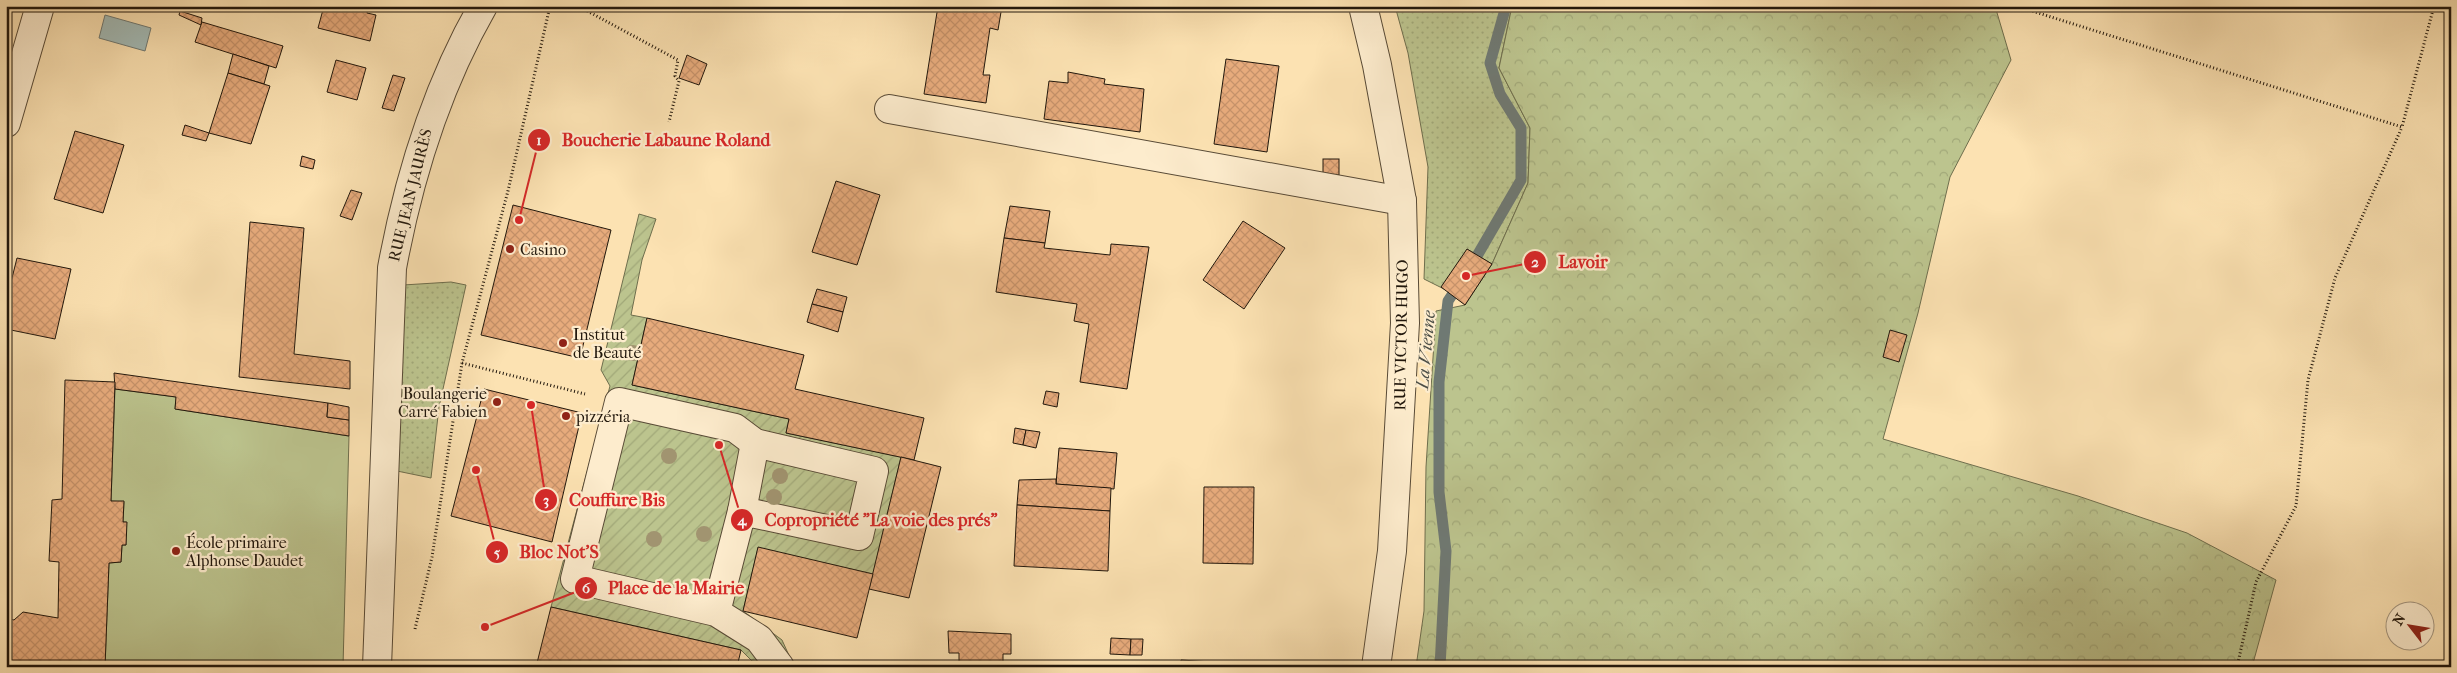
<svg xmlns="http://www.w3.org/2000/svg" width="2457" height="673" viewBox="0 0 2457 673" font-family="'IM FELL French Canon',serif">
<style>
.grass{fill:url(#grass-dots);stroke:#6e6e4d}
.forest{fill:url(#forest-crowns);stroke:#6e6e4d}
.park{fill:#bcc48e;stroke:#6e6e4d}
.garden{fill:url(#garden-furrows);stroke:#6e6e4d}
.water{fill:#a3bbb7;stroke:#6f7973}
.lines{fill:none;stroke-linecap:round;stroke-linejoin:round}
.stream{stroke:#6f7973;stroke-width:11}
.building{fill:url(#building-cross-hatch);stroke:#21170c}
.minor-casing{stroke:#584a36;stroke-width:30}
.tertiary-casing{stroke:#584a36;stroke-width:30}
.path{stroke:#21170c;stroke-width:3;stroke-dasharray:1 2.5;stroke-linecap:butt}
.minor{stroke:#fdeccd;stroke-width:28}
.tertiary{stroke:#fdeccd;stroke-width:28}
.tree{fill:#a19470}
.poi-dot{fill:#8f2418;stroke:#fdeccd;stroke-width:2}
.labels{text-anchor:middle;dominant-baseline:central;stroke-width:4.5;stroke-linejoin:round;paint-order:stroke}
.street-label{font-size:16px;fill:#21170c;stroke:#fdeccd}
.poi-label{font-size:16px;fill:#21170c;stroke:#fdeccd;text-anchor:start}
.water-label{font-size:18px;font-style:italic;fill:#4e5048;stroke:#fdeccd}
.leader{fill:none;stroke:#d62828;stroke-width:2}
.callout-dot{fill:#d62828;stroke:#fdeccd;stroke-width:2}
.mark-label{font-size:15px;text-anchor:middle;font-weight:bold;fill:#fff}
.callout-label{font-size:18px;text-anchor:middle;font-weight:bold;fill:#d62828;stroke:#fdeccd;stroke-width:4.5;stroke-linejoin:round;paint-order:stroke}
</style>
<defs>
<pattern id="grass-dots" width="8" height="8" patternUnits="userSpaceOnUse" patternTransform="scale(1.25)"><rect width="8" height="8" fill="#bcc48e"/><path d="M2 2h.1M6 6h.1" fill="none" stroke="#a1a879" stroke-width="1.8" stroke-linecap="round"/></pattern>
<pattern id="forest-crowns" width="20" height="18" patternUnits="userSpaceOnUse" patternTransform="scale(1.25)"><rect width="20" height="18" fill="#bcc48e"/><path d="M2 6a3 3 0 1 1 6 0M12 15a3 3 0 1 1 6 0" fill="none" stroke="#a1a879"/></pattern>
<pattern id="garden-furrows" width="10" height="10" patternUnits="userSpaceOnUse" patternTransform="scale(1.25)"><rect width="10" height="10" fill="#bcc48e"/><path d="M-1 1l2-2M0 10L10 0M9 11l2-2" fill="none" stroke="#a1a879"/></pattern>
<pattern id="building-cross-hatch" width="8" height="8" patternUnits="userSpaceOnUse" patternTransform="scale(1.25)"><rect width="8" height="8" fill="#e7ab7c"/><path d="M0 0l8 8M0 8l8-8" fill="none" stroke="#c6926a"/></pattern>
</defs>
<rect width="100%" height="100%" fill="#fce2b2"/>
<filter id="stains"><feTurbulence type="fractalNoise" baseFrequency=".004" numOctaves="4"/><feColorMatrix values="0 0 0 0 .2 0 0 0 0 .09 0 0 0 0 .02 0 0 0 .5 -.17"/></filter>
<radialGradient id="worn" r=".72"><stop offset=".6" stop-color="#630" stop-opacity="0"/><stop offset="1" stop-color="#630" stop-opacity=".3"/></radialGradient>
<g class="grass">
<path d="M1395 6H1512L1499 68 1530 128 1528 183 1492 264 1467 249 1444 289 1424 279 1428 167 1408 53Z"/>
<path d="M451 282 466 285 439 407 431 478 397 471 403 285Z"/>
</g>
<path class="forest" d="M1512 6H1995L2011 60 1950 177 1918 313 1883 439 2078 496 2187 533 2276 580 2252 667H1416L1424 611 1426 467 1436 311 1465 305 1492 264 1528 183 1530 128 1499 68Z"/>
<path class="park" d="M115 389 176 397 175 409 349 436 343 667H105L109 563 121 562 122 545H126V522H123L124 502 111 501Z"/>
<path class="garden" d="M639 214 656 219 642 260 631 315 647 318 632 385 789 419 786 433 901 457 873 574 758 548 743 611 782 640 792 662 800 667H758L741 650 551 607 610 386 601 370Z"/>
<path class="water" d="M105 15 151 28 145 51 99 38Z"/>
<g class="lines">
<g class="stream">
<path d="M1470 268 1521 180V128L1500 94 1490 63 1506 6"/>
<path d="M1440 667 1446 551 1439 492V382L1448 301 1460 283"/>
</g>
</g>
<g class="building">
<path d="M324 6H369L367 13 376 15 370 41 318 28Z"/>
<path d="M938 6H1002L998 30 990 28 983 75H990L986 103 924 94Z"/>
<path d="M180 11 202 18 201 25 179 15Z"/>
<path d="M202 22 283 46 276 68 195 42Z"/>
<path d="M233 54 269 66 264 84 228 73Z"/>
<path d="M687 55 707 64 699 85 679 78Z"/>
<path d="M1226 59 1279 66 1267 152 1214 144Z"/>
<path d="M336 60 366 68 357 100 327 92Z"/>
<path d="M1068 72 1105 79 1104 84 1144 89 1140 132 1044 119 1049 81 1068 83Z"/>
<path d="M228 73 270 86 251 144 209 133Z"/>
<path d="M393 75 405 78 394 111 382 108Z"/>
<path d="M185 125 209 133 206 141 182 135Z"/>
<path d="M75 131 124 145 103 213 54 199Z"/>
<path d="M302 156 315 160 313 169 300 166Z"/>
<rect x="1323" y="159" width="16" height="16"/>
<path d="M836 181 880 195 857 265 812 252Z"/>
<path d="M351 190 362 193 352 220 340 216Z"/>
<path d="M513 205 611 230 580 358 481 335Z"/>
<path d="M1010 206 1050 211 1045 243 1004 238Z"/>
<path d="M1243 221 1285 248 1244 309 1203 280Z"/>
<path d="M250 222 304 228 294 354 350 361V389L239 377Z"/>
<path d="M1004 238 1045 243 1044 248 1110 255 1111 244 1149 247 1127 389 1080 382 1089 324 1074 321 1077 304 996 292Z"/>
<path d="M1467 249 1492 264 1465 305 1441 287Z"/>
<path d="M17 258 71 269 55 339 6 329V302Z"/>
<path d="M817 289 847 297 843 312 812 304Z"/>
<path d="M812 304 843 312 838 332 807 322Z"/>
<path d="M647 318 804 355 795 389 924 418 914 460 786 433 789 419 632 385Z"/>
<path d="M1890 330 1907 335 1899 362 1883 357Z"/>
<path d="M114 373 328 403 327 417 349 420V436L175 409 176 397 115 389Z"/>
<path d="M65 380 115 382 111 501H124L123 522H127L126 545H122L121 562 109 563 105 667H6V618L14 620 23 612 58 618 59 562 49 561 52 500 62 499Z"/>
<path d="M484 389 582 413 552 542 451 516Z"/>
<path d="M1046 391 1059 393 1057 407 1043 404Z"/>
<path d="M328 403 349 407V420L327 417Z"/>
<path d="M1015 428 1026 430 1023 445 1013 443Z"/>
<path d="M1026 430 1040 432 1036 448 1023 445Z"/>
<path d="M1059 448 1117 453 1114 489 1056 484Z"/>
<path d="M901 457 941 467 909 598 869 589Z"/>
<path d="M1056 479V484L1111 488 1110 511 1017 505 1019 480Z"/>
<path d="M1204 487H1254L1253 564 1203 563Z"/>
<path d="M1017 505 1110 511 1108 571 1014 566Z"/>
<path d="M758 547 873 574 857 638 743 611Z"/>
<path d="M551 607 741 650 737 667H536Z"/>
<path d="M948 631 1011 634V654H1003V667H959V653H949Z"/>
<path d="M1111 638 1131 639 1130 655 1110 654Z"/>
<path d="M1131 639H1143L1142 655H1130Z"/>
<path d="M1181 660 1227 663V667H1181Z"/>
</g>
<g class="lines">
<defs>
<g id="minor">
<path d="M889 109 1402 201"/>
<path d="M6 123 40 6"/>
<path d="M742 511 755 443"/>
<path d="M716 612 742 511 859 536 874 471 755 443 735 428 619 402 575 579 716 612 759 639 780 667"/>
</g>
<g id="tertiary">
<path d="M1363 6 1377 65 1402 201 1405 323 1392 551 1376 667"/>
<path d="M377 667 392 268C409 176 436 88 483 6"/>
</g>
</defs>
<use href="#minor" class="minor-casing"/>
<use href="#tertiary" class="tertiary-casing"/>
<g class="path">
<path d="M578 6 678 60 675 76 679 81 669 122"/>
<path d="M2016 6 2402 127 2434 6"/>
<path d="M462 363 585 394"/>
<path d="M415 629 432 557 462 363 508 191 550 6"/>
<path d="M2237 667 2256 582 2296 506 2308 380 2335 278 2402 127"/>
</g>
<use href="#minor" class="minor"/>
<use href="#tertiary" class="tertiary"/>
</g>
<g class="tree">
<circle cx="633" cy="353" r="8"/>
<circle cx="669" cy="456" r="8"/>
<circle cx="780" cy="476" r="8"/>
<circle cx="774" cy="497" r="8"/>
<circle cx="704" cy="534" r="8"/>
<circle cx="654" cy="539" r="8"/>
</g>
<g class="poi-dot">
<circle cx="510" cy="249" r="5"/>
<circle cx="563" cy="343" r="5"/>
<circle cx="497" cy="402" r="5"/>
<circle cx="566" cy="416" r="5"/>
<circle cx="176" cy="551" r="5"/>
</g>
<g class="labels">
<g class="street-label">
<text transform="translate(410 195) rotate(-76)">RUE JEAN JAURÈS</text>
<text transform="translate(1401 335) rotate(-89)">RUE VICTOR HUGO</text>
</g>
<g class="poi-label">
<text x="520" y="249">Casino</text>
<text x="573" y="334">Institut<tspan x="573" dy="18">de Beauté</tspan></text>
<text x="487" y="393" text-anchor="end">Boulangerie<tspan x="487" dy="18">Carré Fabien</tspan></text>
<text x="576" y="416">pizzéria</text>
<text x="186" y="542">École primaire<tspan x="186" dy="18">Alphonse Daudet</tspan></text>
</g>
<g class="water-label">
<text transform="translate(1426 350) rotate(-85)">La Vienne</text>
</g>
</g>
<path class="leader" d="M519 220L539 140M1466 276L1535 262M531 405L546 500M719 445L742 520M476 470L497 552M485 627L586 588"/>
<g class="callout-dot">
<circle cx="519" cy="220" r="5"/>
<circle cx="1466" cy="276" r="5"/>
<circle cx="531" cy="405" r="5"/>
<circle cx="719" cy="445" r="5"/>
<circle cx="476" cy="470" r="5"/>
<circle cx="485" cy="627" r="5"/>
<circle cx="539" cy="140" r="12"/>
<circle cx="1535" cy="262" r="12"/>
<circle cx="546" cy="500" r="12"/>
<circle cx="742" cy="520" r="12"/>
<circle cx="497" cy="552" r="12"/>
<circle cx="586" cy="588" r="12"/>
</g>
<g class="mark-label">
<text x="539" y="145">1</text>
<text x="1535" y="267">2</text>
<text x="546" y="505">3</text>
<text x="742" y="525">4</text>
<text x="497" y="557">5</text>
<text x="586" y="593">6</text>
</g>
<g class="callout-label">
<text x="666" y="146">Boucherie Labaune Roland</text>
<text x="1583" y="268">Lavoir</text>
<text x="617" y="506">Couffure Bis</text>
<text x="881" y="526">Copropriété "La voie des prés"</text>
<text x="559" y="558">Bloc Not'S</text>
<text x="676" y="594">Place de la Mairie</text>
</g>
<rect width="2457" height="673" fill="none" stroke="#fce2b2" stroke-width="25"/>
<rect x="8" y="8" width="2442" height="658" fill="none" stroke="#21170c" stroke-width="2.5"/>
<rect x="12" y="12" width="2432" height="648" fill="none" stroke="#21170c"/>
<g transform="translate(2410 626) rotate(301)"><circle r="24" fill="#fdeccd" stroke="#a59780"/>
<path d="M0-4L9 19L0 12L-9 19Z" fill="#8f2418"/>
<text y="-8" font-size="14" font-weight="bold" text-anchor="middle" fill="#21170c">N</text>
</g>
<rect width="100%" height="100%" filter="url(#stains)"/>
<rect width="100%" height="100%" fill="url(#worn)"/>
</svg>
